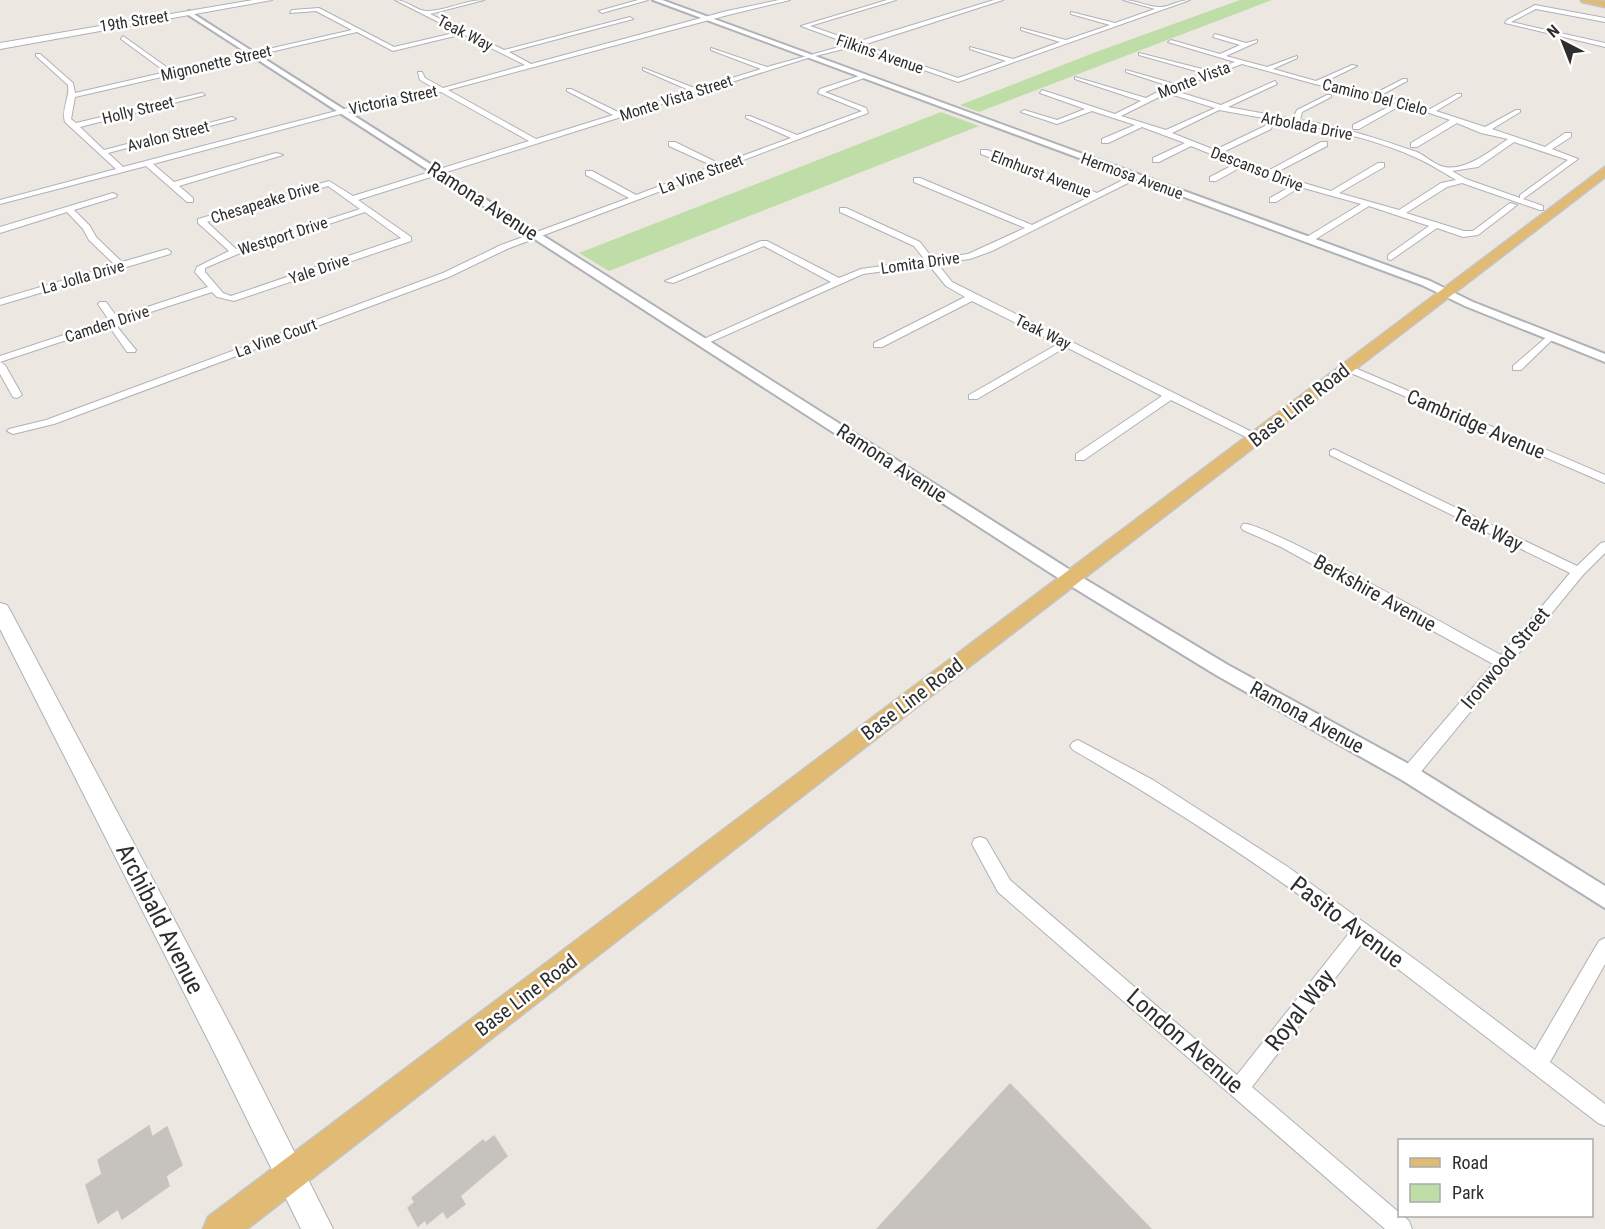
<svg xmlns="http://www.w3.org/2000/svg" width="1605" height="1229" viewBox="0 0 1605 1229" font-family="'Roboto Condensed',sans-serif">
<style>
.green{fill:#bfdda6}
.building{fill:#c6c2bd;stroke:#c9c3bc;stroke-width:1.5}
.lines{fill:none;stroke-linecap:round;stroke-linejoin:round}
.minor-casing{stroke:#afb1b8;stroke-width:2}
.tertiary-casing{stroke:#afb1b8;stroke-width:4}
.secondary-casing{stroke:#afb1b8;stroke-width:2}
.primary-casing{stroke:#c4c4c4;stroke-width:3}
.minor{fill:#fff;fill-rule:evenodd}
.tertiary{fill:#fff;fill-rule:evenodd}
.secondary{fill:#fff;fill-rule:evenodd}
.primary{fill:#e1ba73;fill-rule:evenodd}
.labels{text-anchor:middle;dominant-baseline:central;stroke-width:5;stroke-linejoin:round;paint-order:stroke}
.far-street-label{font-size:16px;fill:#2e2e2e;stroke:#fff}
.street-label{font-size:20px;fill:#2e2e2e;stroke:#fff}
.near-street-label{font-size:24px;fill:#2e2e2e;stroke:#fff}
</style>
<rect width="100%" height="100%" fill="#ede7e2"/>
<g class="green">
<path d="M1240 0H1272L979 112 960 105 1096 52Z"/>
<path d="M941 112 979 126 609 271 579 253Z"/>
</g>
<g class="building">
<path d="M1010 1084 1151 1229H877Z"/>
<path d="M149 1126 152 1137 167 1127 182 1165 166 1176 169 1186 122 1219 118 1209 98 1223 86 1185 102 1174 98 1160Z"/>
<path d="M494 1136 507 1156 460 1196 465 1204 447 1218 443 1211 427 1224 425 1220 418 1226 408 1208 415 1202 412 1198 483 1140 485 1143Z"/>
</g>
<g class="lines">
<defs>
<g id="minor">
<path d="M395 0C407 0 416 11 427 11 446 11 464 0 484 0L430 14 504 50 630 17 633 19 509 52 531 64 727 11 779 0H790L728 15 448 90 536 139 613 115 567 91V89H571L620 113 691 91 643 70V68L697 89 761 69 711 50V48L767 67 850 44 801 26 887 0H896L810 26 857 42 994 0H1003L863 45 958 78 1006 61 970 49V47L1013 59 1060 42 1021 30V28L1066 40 1110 25 1071 14V12L1115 23 1155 9 1123 0C1136 0 1150 8 1162 7 1171 6 1179 0 1190 0L958 82 856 46 811 57 358 200 411 237V241L234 301 217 297 212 292 120 322 118 328 136 350 135 352H127L109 326 0 362 5 365 22 395 17 398 13 397 0 374V356L109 320 98 304 100 302H106L117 317 208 287 195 272 197 267 229 251 198 223V219L329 181 353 196 529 141 441 92 363 108 153 164 174 182 276 153 283 155 179 186 193 198V202H187L146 166 0 204V200L116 169 65 122C61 109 70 98 68 85L36 56V54H40L73 83 75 93 166 72 121 39 123 36 172 71 352 30 316 11 290 13 292 10 319 8 394 47 458 32ZM357 32 393 51 463 34 525 65 443 88 425 78 422 72H418L420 80 436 89 363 104 123 167 108 153 236 119 232 117 104 150 80 127 205 95 202 93 76 123 71 119 75 97ZM328 186 360 209 236 249 207 222ZM365 212 401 238 231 296 223 293 205 272V268L238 254Z"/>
<path d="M638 0H648L602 13 599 11Z"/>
<path d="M1535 5 1605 18V22L1536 9 1511 22 1605 43V47L1505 23 1507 20Z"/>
<path d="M1215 34 1246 43 1257 40V42L1226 56 1267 67 1297 56V58L1273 69 1316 81 1352 65 1357 66 1324 82 1374 94 1403 79H1407V81L1381 95 1430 109 1457 94H1461V96L1436 111 1485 127 1516 110H1520V112L1492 129 1545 147 1565 133H1571V137L1552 149 1578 159 1523 199 1543 206V210H1540L1462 183 1447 187 1406 213 1464 231H1473L1510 203 1517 205 1478 235 1463 237 1437 228 1391 260 1388 259V255L1429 226 1369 206 1311 242H1305V238L1361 204 1300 187 1276 202H1270V198L1293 185 1263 177 1241 167 1216 181H1210V177L1235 164 1191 146 1159 162H1153V158L1185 143 1142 127 1108 143H1102V139L1135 125 1092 111 1057 124 1021 112 1024 110 1057 120 1085 109 1040 93 1042 90 1115 114 1141 101 1075 79V77L1146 98 1169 86 1126 72V70L1175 84 1203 73 1139 55V53L1210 71 1235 62 1168 42 1171 40 1220 54 1240 45 1213 37ZM1242 64 1315 84 1396 103 1353 125V129H1359L1403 104 1450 120 1411 143V147H1417L1457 123 1481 133 1508 139C1492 150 1466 171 1445 167 1436 166 1426 156 1417 152 1379 139 1340 126 1300 120L1302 112 1331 97V95H1327L1297 110 1293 119 1228 107 1277 84 1275 81 1221 105 1172 90ZM1167 93 1215 108 1166 130 1121 116ZM1219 110 1269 119 1265 126 1215 150 1172 133ZM1274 120C1323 128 1374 138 1419 159 1432 165 1444 173 1456 180L1441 183 1399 210 1339 193 1384 167V163H1378L1331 191 1273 174 1327 146V142H1321L1266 172 1221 153 1271 129ZM1514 142 1568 160 1520 195V198L1466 179 1452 171 1478 167Z"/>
<path d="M865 74 867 77 825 92 866 108 868 113 507 249 449 277 54 424 13 434 7 431 9 429 46 420 443 273 501 245 629 198 586 175V171H592L636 195 713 166 669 146V142H675L720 164 791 138 746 118V116H750L797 135 862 111 818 93 820 89Z"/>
<path d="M981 150H987L1097 193 1133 175 1140 177 992 251 970 259 937 263 952 282 1260 436V440H1252L1171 400 1084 460H1076V454L1162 396 1066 347 977 399H969V395L1058 344 972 301 882 347H874V343L965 297 946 286 929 265 863 274 706 344H698L697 342 831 282 764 246 673 283 665 281 761 241H767L839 278 861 269 925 260 914 246 840 212V208H846L920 242 933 259 968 254 1025 228 914 182V178H920L1032 225 1091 196 981 154Z"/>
<path d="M113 193 117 195 116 197 74 210 90 226 96 237 122 262 167 249 171 252 170 254 0 305V299L115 265 89 240 83 229 67 212 0 233V227Z"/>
<path d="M1550 334 1553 335V339L1521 370H1513V366Z"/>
<path d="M1348 365 1605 475V483L1344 370V366Z"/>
<path d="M1334 449 1577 566 1601 543 1605 542V553L1583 575 1415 779 1409 781 1403 779 1401 774 1403 769 1493 664 1281 547 1243 530 1241 527 1243 524C1260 519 1469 638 1501 655L1570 573 1330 455V451Z"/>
<path d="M1078 740 1153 780 1288 867 1420 963 1535 1050 1599 941 1605 938V964L1550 1062 1605 1104V1126L1598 1123 1363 942 1252 1087 1409 1221 1412 1229H1385L998 892 972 844 974 839 980 837 986 839 1010 880 1237 1075 1350 932C1261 865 1169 805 1073 750L1070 746 1073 742Z"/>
</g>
<g id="tertiary">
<path d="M653 0H662L1430 281 1473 302 1605 354V362L1465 306 1422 285Z"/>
<path d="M189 11 1078 575 1228 665 1416 768 1605 886V908L1402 780 1216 675 1066 583 187 14Z"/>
</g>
<g id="secondary">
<path d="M253 0H272L0 49V43Z"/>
<path d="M0 603 7 605 10 610 235 1034 333 1229H301L215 1054 0 629Z"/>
</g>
<g id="primary">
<path d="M1581 0 1605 1V7L1582 2Z"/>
<path d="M1605 167V177L918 706 247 1229H203L208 1217Z"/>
</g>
</defs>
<use href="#minor" class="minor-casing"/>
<use href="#tertiary" class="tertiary-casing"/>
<use href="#secondary" class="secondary-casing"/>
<use href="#primary" class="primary-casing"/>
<use href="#minor" class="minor"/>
<use href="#tertiary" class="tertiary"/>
<use href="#secondary" class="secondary"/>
<use href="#primary" class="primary"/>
</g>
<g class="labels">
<g class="far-street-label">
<text transform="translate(134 21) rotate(-9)">19th Street</text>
<text transform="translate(465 33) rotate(27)">Teak Way</text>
<text transform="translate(880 54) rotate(19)">Filkins Avenue</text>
<text transform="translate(216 63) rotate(-13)">Mignonette Street</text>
<text transform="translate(1194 80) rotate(-21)">Monte Vista</text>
<text transform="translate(1375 97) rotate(14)">Camino Del Cielo</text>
<text transform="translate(676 98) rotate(-18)">Monte Vista Street</text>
<text transform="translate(393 100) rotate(-12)">Victoria Street</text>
<text transform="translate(138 110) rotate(-14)">Holly Street</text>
<text transform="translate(1307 126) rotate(11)">Arbolada Drive</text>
<text transform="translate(168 136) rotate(-14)">Avalon Street</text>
<text transform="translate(1257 169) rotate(21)">Descanso Drive</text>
<text transform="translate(701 174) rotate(-20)">La Vine Street</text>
<text transform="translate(1041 174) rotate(21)">Elmhurst Avenue</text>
<text transform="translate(1132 176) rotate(20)">Hermosa Avenue</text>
<text transform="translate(265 202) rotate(-17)">Chesapeake Drive</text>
<text transform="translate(283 236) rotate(-18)">Westport Drive</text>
<text transform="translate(920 263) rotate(-8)">Lomita Drive</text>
<text transform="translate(319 269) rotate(-19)">Yale Drive</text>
<text transform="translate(83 277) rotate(-16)">La Jolla Drive</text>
<text transform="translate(107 324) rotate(-18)">Camden Drive</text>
<text transform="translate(1043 332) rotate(26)">Teak Way</text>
<text transform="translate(276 338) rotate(-20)">La Vine Court</text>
</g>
<g class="street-label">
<text transform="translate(483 201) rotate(33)">Ramona Avenue</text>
<text transform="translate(1299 405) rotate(-38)">Base Line Road</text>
<text transform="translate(1476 424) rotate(23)">Cambridge Avenue</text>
<text transform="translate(892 463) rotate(33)">Ramona Avenue</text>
<text transform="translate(1488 529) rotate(26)">Teak Way</text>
<text transform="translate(1375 593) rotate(29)">Berkshire Avenue</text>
<text transform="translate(1505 658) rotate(-50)">Ironwood Street</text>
<text transform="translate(912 699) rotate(-37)">Base Line Road</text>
<text transform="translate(1307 717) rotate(29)">Ramona Avenue</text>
<text transform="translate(526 995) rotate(-37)">Base Line Road</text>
</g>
<g class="near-street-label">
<text transform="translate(160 919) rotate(63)">Archibald Avenue</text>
<text transform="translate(1347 922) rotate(37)">Pasito Avenue</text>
<text transform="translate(1300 1010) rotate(-52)">Royal Way</text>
<text transform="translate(1185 1041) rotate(41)">London Avenue</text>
</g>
</g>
<rect x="1398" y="1139" width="195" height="78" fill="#ffffff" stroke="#ababab" stroke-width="1.5"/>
<rect x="1410" y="1158" width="30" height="9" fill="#e1ba73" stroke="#ababab" stroke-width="1.5"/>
<text x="1452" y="1169" font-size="18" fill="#2e2e2e">Road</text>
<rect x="1410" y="1184" width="30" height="18" fill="#bfdda6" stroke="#ababab" stroke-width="1.5"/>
<text x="1452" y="1199" font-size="18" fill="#2e2e2e">Park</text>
<g transform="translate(1563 42) rotate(318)" stroke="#ffffff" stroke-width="4.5" paint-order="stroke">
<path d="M0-4.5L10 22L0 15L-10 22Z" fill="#2e2e2e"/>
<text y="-9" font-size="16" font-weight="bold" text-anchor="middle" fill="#2e2e2e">N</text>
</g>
</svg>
